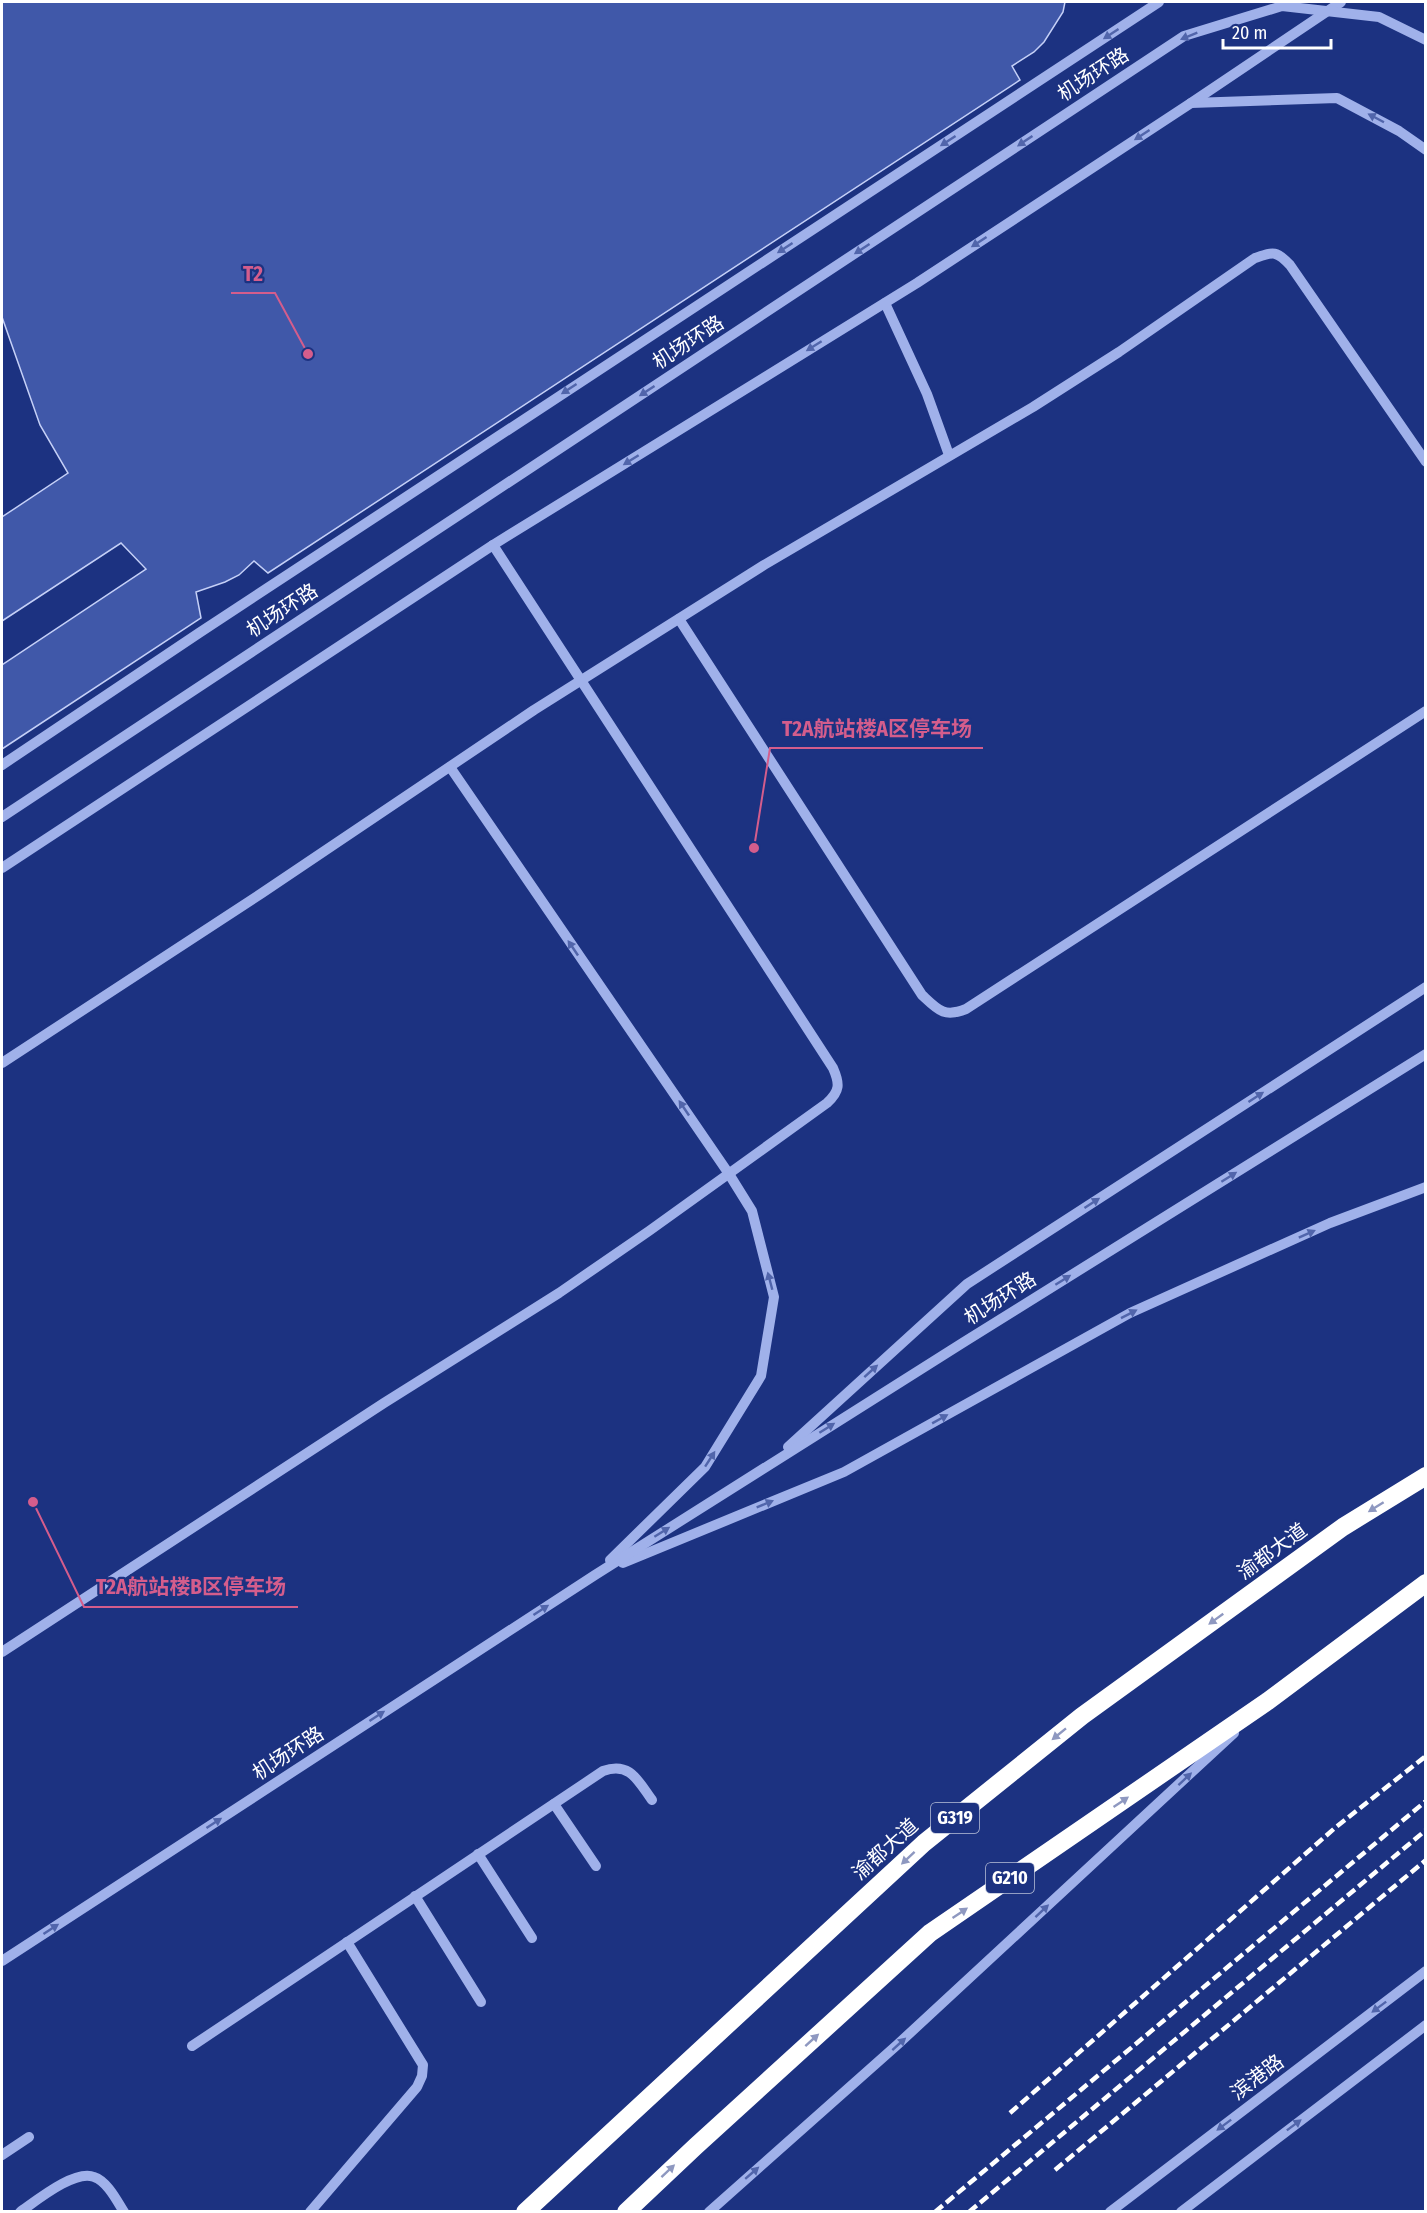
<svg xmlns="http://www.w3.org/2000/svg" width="1427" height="2213" viewBox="0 0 1427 2213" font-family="'Fira Sans Condensed','Noto Sans SC',sans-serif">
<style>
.building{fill:#4058a9;stroke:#c5d0f7;stroke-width:1.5}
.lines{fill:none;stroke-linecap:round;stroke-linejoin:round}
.minor{stroke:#a0b1ea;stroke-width:10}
.highway{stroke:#fff;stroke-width:18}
.rail{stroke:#fff;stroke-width:4.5;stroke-dasharray:10 4.5;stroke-linecap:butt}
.minor-bridge{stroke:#a0b1ea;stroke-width:10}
.oneway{fill:#5165ab}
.oneway2{fill:#8e98c0}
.labels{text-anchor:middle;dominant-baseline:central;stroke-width:4.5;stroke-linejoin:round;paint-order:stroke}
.shield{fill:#1c3281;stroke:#bbc2d9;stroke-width:1.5}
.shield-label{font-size:18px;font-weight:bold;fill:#fff}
.street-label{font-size:20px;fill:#fff;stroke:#1c3281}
.leader{fill:none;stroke:#d45d8c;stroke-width:2}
.callout-dot{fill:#d45d8c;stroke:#1c3281;stroke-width:2}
.callout-label{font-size:21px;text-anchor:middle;font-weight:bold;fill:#d45d8c;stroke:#1c3281;stroke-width:4.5;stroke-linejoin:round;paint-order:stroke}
</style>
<rect width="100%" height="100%" fill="#1c3281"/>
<path class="building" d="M2 2H1065L1063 12 1044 42 1034 52 1012 66 1020 80 268 573 254 561 239 575 225 582 196 592 201 618 2 749V665L146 569 121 543 2 621V517L68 473 40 425 2 317Z"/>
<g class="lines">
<g class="minor">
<path d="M1191 103 1337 98 1399 131 1426 150"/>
<path d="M885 303 927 394 949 455"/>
<path d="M679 619 922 995C938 1010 944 1018 966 1009L1426 711"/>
<path d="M2 765 199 633 1159 2"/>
<path d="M450 767 729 1174 752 1211 774 1297 761 1376 705 1467 610 1560"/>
<path d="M2 868 493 545 917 283 1191 103 1341 2"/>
<path d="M2 1063 262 893 534 710 764 565 1033 407 1119 352 1255 258C1273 252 1276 250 1290 265L1426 462"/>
<path d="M788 1447 967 1284 1426 987"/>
<path d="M623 1563 844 1472 1130 1313 1330 1223 1426 1187"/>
<path d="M2 1652 384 1403 559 1293 649 1231 827 1103C840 1091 840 1084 833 1068L493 545"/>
<path d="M554 1804 596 1866"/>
<path d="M478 1854 532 1938"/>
<path d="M415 1896 481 2002"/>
<path d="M2 1961 595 1575 964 1342 1426 1054"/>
<path d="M192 2046 603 1771C630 1761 638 1781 652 1800"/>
<path d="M2 2155 29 2137"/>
<path d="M20 2212C36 2201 75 2169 94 2177 107 2181 117 2201 124 2212"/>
<path d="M310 2212 417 2087 422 2076 423 2065 347 1942"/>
<path d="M709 2212 897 2045 1234 1733"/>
<path d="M1110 2212 1426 1971"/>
<path d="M1181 2212 1426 2025"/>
</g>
<g class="highway">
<path d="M525 2212 924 1843 1082 1716 1343 1527 1426 1476"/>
<path d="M626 2212 696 2146 930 1933 1268 1701 1426 1583"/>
</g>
<g class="rail">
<path d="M1010 2113 1336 1827 1426 1756"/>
<path d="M1055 2170 1426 1860"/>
<path d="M935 2212 1426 1801"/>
<path d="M969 2212 1426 1830"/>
</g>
<path class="minor-bridge" d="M2 817 1184 36 1282 6 1379 17 1426 40"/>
</g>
<defs><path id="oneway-solid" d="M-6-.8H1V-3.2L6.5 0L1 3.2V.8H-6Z" transform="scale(1.5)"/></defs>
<g class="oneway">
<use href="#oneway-solid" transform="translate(1111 34) rotate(147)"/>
<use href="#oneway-solid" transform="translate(1189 36) rotate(158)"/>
<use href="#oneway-solid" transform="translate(1376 118) rotate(-152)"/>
<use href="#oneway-solid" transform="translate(1142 135) rotate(147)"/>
<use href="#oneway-solid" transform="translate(948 141) rotate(147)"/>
<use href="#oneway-solid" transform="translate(1025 141) rotate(146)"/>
<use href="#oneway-solid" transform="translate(979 242) rotate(147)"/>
<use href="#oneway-solid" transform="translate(785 248) rotate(147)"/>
<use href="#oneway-solid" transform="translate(862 249) rotate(147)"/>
<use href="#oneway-solid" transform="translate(814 346) rotate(148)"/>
<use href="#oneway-solid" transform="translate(569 389) rotate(147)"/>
<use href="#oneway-solid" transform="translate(647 391) rotate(147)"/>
<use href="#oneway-solid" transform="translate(631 460) rotate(148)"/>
<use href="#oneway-solid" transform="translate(573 948) rotate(-124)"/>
<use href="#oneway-solid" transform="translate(1256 1097) rotate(-33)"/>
<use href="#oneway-solid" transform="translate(684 1108) rotate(-124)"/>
<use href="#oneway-solid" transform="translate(1229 1177) rotate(-32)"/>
<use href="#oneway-solid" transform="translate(1092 1203) rotate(-33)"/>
<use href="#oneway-solid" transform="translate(1307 1234) rotate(-24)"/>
<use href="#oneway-solid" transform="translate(1063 1280) rotate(-32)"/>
<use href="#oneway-solid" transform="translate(770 1281) rotate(-105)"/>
<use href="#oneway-solid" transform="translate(1129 1314) rotate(-27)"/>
<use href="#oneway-solid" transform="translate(871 1371) rotate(-42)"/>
<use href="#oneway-solid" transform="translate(940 1419) rotate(-29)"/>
<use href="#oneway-solid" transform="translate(827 1428) rotate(-32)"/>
<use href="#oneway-solid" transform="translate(710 1459) rotate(-57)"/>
<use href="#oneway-solid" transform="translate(765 1504) rotate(-22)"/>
<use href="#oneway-solid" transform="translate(662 1532) rotate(-32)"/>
<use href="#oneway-solid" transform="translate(541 1610) rotate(-33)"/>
<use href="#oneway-solid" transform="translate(377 1716) rotate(-33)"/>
<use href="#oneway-solid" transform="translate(1185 1779) rotate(-43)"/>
<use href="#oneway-solid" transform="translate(214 1823) rotate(-33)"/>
<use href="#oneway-solid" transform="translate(1042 1911) rotate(-43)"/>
<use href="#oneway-solid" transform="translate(51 1929) rotate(-33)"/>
<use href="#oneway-solid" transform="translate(1379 2007) rotate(143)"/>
<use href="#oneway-solid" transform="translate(899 2044) rotate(-42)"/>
<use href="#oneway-solid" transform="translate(1224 2125) rotate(143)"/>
<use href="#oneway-solid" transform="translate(1294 2125) rotate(-37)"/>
<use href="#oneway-solid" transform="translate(752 2173) rotate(-41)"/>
</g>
<g class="oneway2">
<use href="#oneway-solid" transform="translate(1376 1507) rotate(148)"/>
<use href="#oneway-solid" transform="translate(1216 1619) rotate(144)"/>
<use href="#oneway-solid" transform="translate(1059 1734) rotate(141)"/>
<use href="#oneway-solid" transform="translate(1121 1802) rotate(-34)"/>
<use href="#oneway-solid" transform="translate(908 1858) rotate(137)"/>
<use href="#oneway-solid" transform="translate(960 1913) rotate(-34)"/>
<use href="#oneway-solid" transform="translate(812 2040) rotate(-42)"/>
<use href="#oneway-solid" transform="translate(668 2171) rotate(-43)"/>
</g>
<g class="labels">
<g class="shield">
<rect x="931" y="1803" width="48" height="30" rx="4.5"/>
<rect x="986" y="1863" width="48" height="30" rx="4.5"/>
</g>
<g class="shield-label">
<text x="955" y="1818">G319</text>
<text x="1010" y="1878">G210</text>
</g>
<g class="street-label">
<text transform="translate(1093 74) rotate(-33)">机场环路</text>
<text transform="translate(688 342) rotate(-33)">机场环路</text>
<text transform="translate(282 610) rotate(-33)">机场环路</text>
<text transform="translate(1000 1298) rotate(-32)">机场环路</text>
<text transform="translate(1272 1551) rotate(-36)">渝都大道</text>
<text transform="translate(288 1753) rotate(-33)">机场环路</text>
<text transform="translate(885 1849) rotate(-42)">渝都大道</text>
<text transform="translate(1257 2077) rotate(-37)">滨港路</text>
</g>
</g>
<path class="leader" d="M308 354L275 293H231M754 848L770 748H983M33 1502L84 1607H298"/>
<g class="callout-dot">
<circle cx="308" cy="354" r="6"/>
<circle cx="754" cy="848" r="6"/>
<circle cx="33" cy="1502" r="6"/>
</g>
<g class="callout-label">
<text x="253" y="281">T2</text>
<text x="877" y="736">T2A航站楼A区停车场</text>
<text x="191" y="1594">T2A航站楼B区停车场</text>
</g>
<rect width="1427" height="2213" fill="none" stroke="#ffffff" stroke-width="6"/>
<path d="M1223 39v9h108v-9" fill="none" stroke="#ffffff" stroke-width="3"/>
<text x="1232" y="39" font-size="18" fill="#ffffff" stroke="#1c3281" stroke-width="4.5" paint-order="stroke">20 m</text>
</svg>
